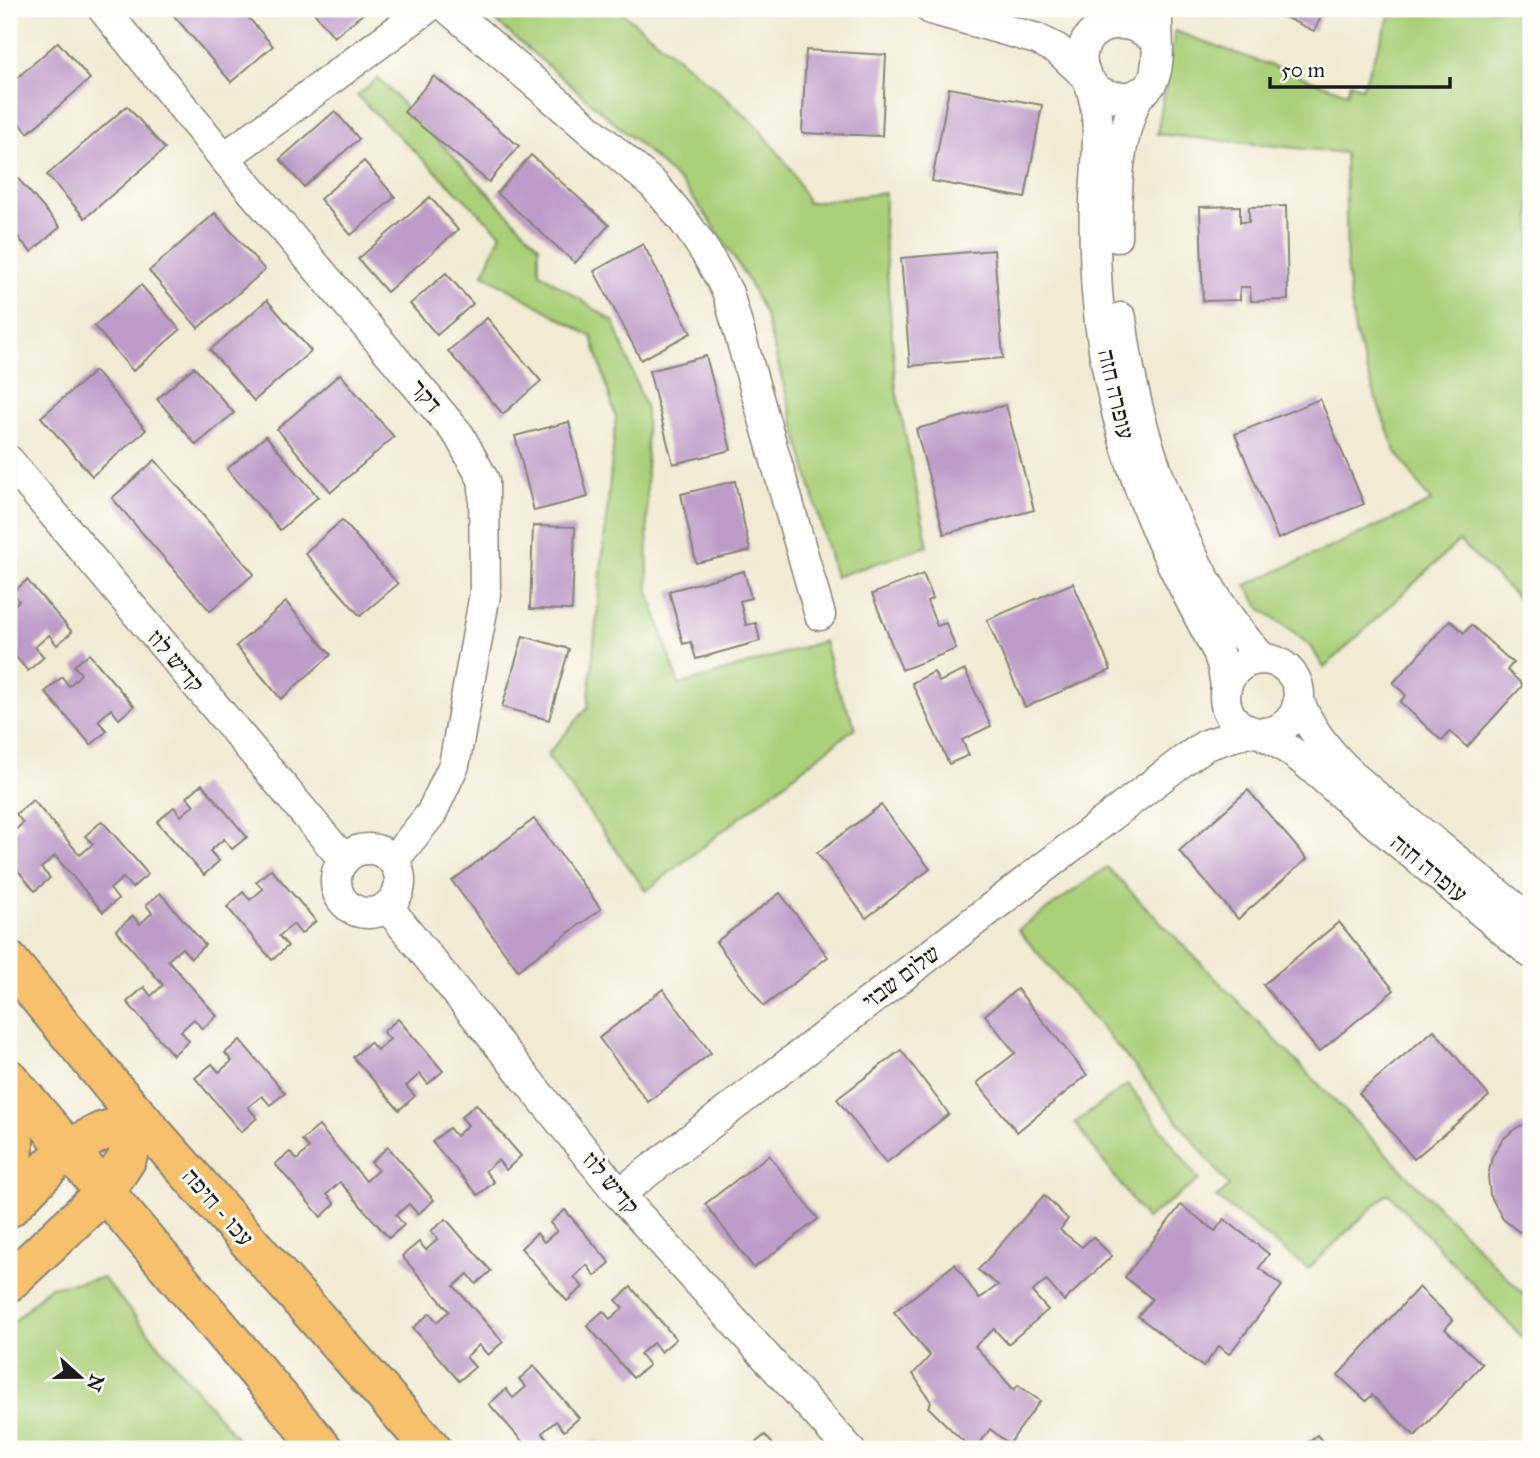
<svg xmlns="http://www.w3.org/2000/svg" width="1540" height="1458" viewBox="0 0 1540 1458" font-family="'IM FELL Great Primer','Frank Ruhl Libre',serif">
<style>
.green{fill:#abd07a;stroke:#64764b;stroke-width:2}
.building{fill:#be9cc9}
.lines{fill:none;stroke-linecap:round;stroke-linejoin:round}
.minor-casing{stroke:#868478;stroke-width:33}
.highway-casing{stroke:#868478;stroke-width:42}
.minor{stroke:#fff;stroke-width:30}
.highway{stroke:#f7c06c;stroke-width:38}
.labels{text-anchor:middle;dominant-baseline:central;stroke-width:6;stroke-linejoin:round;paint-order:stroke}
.street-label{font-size:24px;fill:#1c1c1c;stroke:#fdfcf7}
</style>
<rect width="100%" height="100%" fill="#fdfcf7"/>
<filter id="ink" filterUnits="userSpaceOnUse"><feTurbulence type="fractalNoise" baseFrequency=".0143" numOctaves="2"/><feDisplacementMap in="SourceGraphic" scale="14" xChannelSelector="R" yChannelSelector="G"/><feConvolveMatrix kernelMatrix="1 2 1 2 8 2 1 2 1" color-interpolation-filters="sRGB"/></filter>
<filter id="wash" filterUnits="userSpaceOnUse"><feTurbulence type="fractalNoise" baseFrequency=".00686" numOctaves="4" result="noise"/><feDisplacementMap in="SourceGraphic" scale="28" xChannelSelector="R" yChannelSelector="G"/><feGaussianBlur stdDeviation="1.57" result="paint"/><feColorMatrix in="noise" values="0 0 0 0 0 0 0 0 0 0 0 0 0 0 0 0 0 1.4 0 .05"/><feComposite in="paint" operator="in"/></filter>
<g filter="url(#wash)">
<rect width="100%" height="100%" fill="#f1ebd3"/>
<g class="green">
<path d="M489 9H618L716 89 756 125 791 169 808 203 885 193 884 233 896 389 928 546 835 577 765 315 746 277 713 225 683 185 639 144 491 17Z"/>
<path d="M1393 9H1531V611L1459 541 1324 668 1311 647 1295 633 1260 608 1246 585 1431 502 1395 450 1375 396 1355 333 1347 272 1345 153 1157 134 1175 31 1347 93 1350 83 1362 88Z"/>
<path d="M378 78 539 246V272L614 322 646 409 648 588 679 685 824 641 836 685 856 727 646 891 547 755 588 707 616 418 592 337 483 274 501 234 357 96Z"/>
<path d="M1107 867 1531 1302V1347L1388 1193 1308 1269 1217 1198 1229 1186 1134 1066 1018 930Z"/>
<path d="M1128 1084 1199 1180 1146 1219 1075 1123Z"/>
<path d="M103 1278 246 1449H9V1327L49 1287Z"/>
</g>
<g id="blocks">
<g class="building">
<path d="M183 9H241L273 46 231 82 174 16Z"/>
<path d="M311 9H369L334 37Z"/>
<path d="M1283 9H1325L1314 31 1280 15Z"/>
<path d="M58 42 90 79 28 133 9 111V85Z"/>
<path d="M806 50 886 55 882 136 802 133Z"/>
<path d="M434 76 519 146 489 182 404 112Z"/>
<path d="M949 88 1042 105 1025 198 932 181Z"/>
<path d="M127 106 165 149 85 218 47 175Z"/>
<path d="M335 111 359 139 304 187 280 159Z"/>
<path d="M531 155 609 225 575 263 497 193Z"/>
<path d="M364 161 395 197 351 235 320 199Z"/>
<path d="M15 175 60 227 31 252 9 227V180Z"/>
<path d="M430 197 458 230 387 292 358 259Z"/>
<path d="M1240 206V222H1249V207L1286 206 1288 300 1251 301 1250 287H1240V300L1203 301 1200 207Z"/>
<path d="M215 213 265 270 198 328 149 271Z"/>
<path d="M643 244 691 333 641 360 594 271Z"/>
<path d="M994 250 1003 358 910 366 901 258Z"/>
<path d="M446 273 473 304 437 335 410 304Z"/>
<path d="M141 285 180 330 133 371 94 326Z"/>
<path d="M267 300 311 351 254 401 210 350Z"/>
<path d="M487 318 541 381 503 414 448 351Z"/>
<path d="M706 356 731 450 673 464 649 371Z"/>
<path d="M194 367 234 413 196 445 157 399Z"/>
<path d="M95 371 146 430 92 476 41 417Z"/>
<path d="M340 374 394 437 331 492 277 429Z"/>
<path d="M1320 399 1364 504 1278 539 1235 434Z"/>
<path d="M1006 405 1034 510 944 534 916 429Z"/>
<path d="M569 422 588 497 534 511 515 436Z"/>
<path d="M266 436 318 497 280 530 227 469Z"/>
<path d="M155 460 254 574 210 611 112 498Z"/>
<path d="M735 481 750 551 696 563 681 494Z"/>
<path d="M342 520 398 584 360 616 305 553Z"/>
<path d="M533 526 575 527 572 610 530 609Z"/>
<path d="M744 571 751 598 740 601 746 625 756 623 760 641 696 659 691 642 683 644 669 591Z"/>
<path d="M923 574 933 598 927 601 937 626 946 623 956 649 902 670 872 594Z"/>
<path d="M27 580 72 632 57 645 49 635 35 647 44 657 28 671 9 649V609L19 601 12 593Z"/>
<path d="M1073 583 1111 670 1025 707 987 620Z"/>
<path d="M286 602 331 655 281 699 236 646Z"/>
<path d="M1450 620 1464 633 1471 625 1513 663 1507 670 1523 685 1467 747 1450 732 1442 741 1400 702 1406 695 1393 683Z"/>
<path d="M523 636 569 649 549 720 502 707Z"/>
<path d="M89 654 134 706 119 719 111 709 98 721 107 731 91 745 45 692 62 677 69 686 81 674 74 666Z"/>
<path d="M965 670 991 726 962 740 969 755 949 764 912 683 934 672 939 682Z"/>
<path d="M202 784 247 837 232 849 224 839 210 851 219 861 204 875 157 822 174 807 181 816 194 805 187 797Z"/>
<path d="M1248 790 1307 859 1238 919 1179 851Z"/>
<path d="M33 800 80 855 93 844 85 836 102 821 148 874 132 888 123 878 110 889 118 899 103 912 55 856 41 868 50 878 35 891 9 860V831L11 834 23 823 16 814Z"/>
<path d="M881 805 930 869 866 918 817 853Z"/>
<path d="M534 819 601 909 518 970 452 881Z"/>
<path d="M271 869 316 921 301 934 293 924 279 936 288 946 272 960 227 907 243 892 250 900 263 889 256 882Z"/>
<path d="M160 893 205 945 191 958 182 948 168 960 217 1016 202 1029 194 1019 181 1031 189 1041 173 1055 127 1002 144 987 151 996 163 985 116 930 133 916 140 924 152 913 146 905Z"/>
<path d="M780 893 828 957 764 1006 716 942Z"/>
<path d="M1339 922 1394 990 1319 1052 1263 985Z"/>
<path d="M663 989 711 1053 648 1102 599 1038Z"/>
<path d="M1017 989 1087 1075 1017 1132 977 1083 1015 1053 985 1015Z"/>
<path d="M398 1019 443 1071 428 1084 420 1074 406 1086 415 1096 399 1110 353 1057 370 1042 377 1050 390 1039 383 1032Z"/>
<path d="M1434 1030 1489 1096 1414 1159 1359 1093Z"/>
<path d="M240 1040 285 1093 270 1105 262 1096 248 1107 257 1118 241 1132 195 1078 212 1064 219 1072 232 1061 225 1053Z"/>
<path d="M901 1050 949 1114 886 1163 837 1099Z"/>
<path d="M476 1104 521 1156 506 1170 498 1160 485 1171 494 1182 478 1195 432 1142 449 1128 456 1136 468 1125 461 1117Z"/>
<path d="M1531 1121V1236L1518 1231 1503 1219 1490 1195 1488 1176 1492 1157 1502 1140 1516 1128Z"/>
<path d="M319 1126 366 1181 378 1170 371 1162 388 1147 434 1200 418 1214 409 1204 396 1215 404 1225 389 1238 340 1182 327 1194 335 1204 321 1217 275 1164 290 1152 297 1160 309 1148 302 1140Z"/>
<path d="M769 1155 818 1219 754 1268 705 1204Z"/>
<path d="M1044 1195 1068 1219 1060 1230 1082 1247 1093 1237 1112 1256 1064 1301 1046 1280 1032 1292 1048 1310 1008 1344 994 1329 975 1346 1014 1390 1018 1385 1040 1401 1009 1444 990 1429 976 1449H971L928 1407 931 1402 913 1374 930 1356 894 1312 955 1264 979 1299 998 1285 978 1270Z"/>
<path d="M1181 1205 1215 1231 1224 1219 1269 1254 1259 1268 1282 1286 1229 1354 1219 1346 1203 1367 1138 1316 1152 1299 1125 1277Z"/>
<path d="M565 1210 610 1263 595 1276 587 1265 574 1277 583 1287 567 1301 521 1248 537 1233 544 1242 557 1231 550 1223Z"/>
<path d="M446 1219 491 1271 476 1284 468 1274 454 1286 503 1342 488 1355 479 1345 466 1357 475 1367 459 1381 413 1328 430 1313 437 1322 449 1311 402 1256 419 1242 426 1250 438 1239 431 1231Z"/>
<path d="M631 1287 676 1339 661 1352 653 1343 640 1354 649 1365 633 1378 587 1325 603 1311 610 1319 623 1308 616 1300Z"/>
<path d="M1419 1287 1453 1320 1445 1329 1482 1364 1415 1436 1372 1395 1366 1401 1338 1375Z"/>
<path d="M534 1366 579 1418 564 1431 556 1421 542 1433 551 1443 545 1449H529L489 1404 506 1389 513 1398 526 1387 519 1379Z"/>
<path d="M765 1435 777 1449H748Z"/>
<path d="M1317 1435 1329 1449H1300Z"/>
<path d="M597 1440 605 1449H586Z"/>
</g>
</g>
</g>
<g filter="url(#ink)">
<use href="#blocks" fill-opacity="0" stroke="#868478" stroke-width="2"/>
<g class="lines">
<defs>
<g id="minor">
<path d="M103 9 224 158 459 435 484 481 485 594 454 765 431 814 393 861"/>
<path d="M449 9 654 185C687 222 706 249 728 293L820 615"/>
<path d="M931 9 1037 39 1057 49 1085 75"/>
<path d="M1157 43C1121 0 1062 37 1088 79 1094 90 1106 97 1119 97 1171 100 1155 40 1157 9"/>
<path d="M1089 81C1104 121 1096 160 1095 202 1094 232 1095 262 1097 292 1103 371 1126 461 1158 533 1176 574 1197 613 1218 652L1223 667 1226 687"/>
<path d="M224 158 426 9"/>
<path d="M1116 237C1116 187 1117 139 1139 93"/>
<path d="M1121 318C1134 430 1184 576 1262 658"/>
<path d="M9 461 344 860"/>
<circle cx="1262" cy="696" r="37"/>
<path d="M1299 701C1320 759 1388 806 1435 843 1467 869 1499 895 1531 921"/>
<path d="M1260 733C1301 752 1328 784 1362 812 1418 859 1475 906 1531 953"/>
<circle cx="368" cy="881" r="32"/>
<path d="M387 906 619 1194 849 1449"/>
<path d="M619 1194 1184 760 1206 745 1248 731"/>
</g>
<g id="highway">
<path d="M9 961 116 1091 432 1449"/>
<path d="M9 1079 323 1449"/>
<path d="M9 1102C14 1128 17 1154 9 1179"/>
<path d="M9 1208 67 1149 101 1132 142 1120"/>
<path d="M9 1282 105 1192 126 1160 142 1120"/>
</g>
</defs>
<use href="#minor" class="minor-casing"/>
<use href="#highway" class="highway-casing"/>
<use href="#minor" class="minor"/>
<use href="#highway" class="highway"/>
</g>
</g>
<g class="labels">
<g class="street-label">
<text transform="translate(1116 394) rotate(77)">עופרה חזה</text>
<text transform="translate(426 396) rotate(49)">דקר</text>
<text transform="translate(176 661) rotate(50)">קדיש לוז</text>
<text transform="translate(1429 868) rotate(40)">עופרה חזה</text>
<text transform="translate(901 977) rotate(-37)">שלום שבזי</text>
<text transform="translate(611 1183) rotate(50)">קדיש לוז</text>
<text transform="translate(218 1207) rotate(49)">עכו - חיפה</text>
</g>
</g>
<rect width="1540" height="1458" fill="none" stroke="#fdfcf7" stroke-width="35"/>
<g transform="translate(80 1377) rotate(111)" stroke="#fdfcf7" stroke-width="5" paint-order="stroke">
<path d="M0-5L12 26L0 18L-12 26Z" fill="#1c1c1c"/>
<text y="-10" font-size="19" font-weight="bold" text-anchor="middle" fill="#1c1c1c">N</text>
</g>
<path d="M1270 77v10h180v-10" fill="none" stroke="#1c1c1c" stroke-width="3.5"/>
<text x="1281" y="77" font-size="21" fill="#1c1c1c" stroke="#fdfcf7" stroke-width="5" paint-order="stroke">50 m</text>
</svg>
